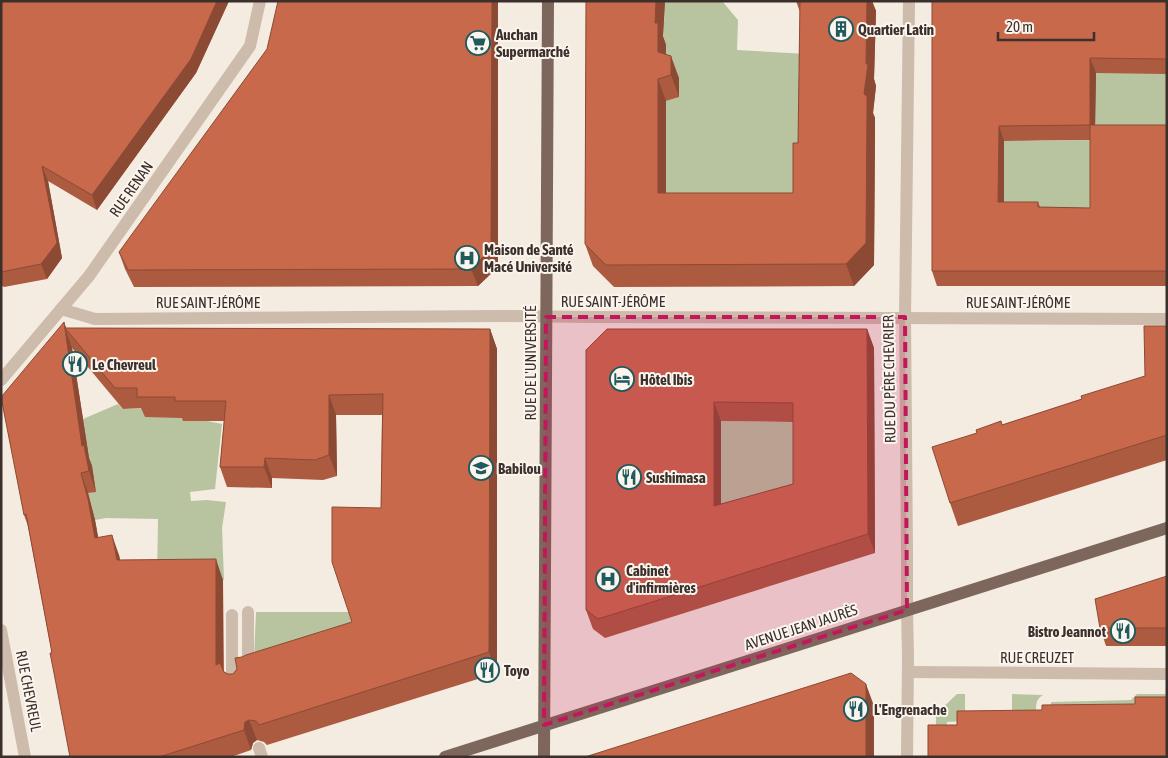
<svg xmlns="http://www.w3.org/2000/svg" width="1168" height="758" viewBox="0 0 1168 758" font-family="'Asap Condensed',sans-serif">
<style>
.green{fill:#b8c4a0}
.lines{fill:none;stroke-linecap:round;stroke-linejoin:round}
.minor{stroke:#cdbbac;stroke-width:12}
.major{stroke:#7d675c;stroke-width:12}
.wall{fill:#ac5a40;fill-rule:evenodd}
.shaded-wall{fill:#8c4a34}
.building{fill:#c8694b;stroke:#8c4a34;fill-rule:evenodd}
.marked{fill:#c2185b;fill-opacity:0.2;stroke:#c2185b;stroke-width:4;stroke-dasharray:10 6;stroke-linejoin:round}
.labels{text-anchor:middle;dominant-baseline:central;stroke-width:4;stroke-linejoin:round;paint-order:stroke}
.poi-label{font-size:15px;font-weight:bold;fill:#3b302b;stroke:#fbf5ee;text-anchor:start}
.street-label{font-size:15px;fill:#3b302b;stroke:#fbf5ee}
</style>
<rect width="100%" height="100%" fill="#f4ebe1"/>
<g class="green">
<path d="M665 1H722L738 20 737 50 807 54 801 216 666 215V101L675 98 679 92V83L666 75V45H663Z"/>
<path d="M1096 73H1167V140L1095 223 1004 209V139L1042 141 1095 140Z"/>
<path d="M118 404 123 409 144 408 222 424 215 489 190 492 191 501 207 500 226 502 222 528 224 580H157L158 519 106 518 95 520 84 494 96 491 92 466H88L83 419Z"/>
<path d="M720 421 803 422 800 503 693 516Z"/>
<path d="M256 612H349L359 640 254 660Z"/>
<path d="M957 694H965V721L947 722 946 740 936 739V714Z"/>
<path d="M1012 694 1043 695C1036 699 1036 704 1036 712L1012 714Z"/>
<path d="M1137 694H1167V708L1051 712V702L1131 700Z"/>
</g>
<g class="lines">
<g class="minor">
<path d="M61 309 95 319 500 316 591 317 1167 319"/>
<path d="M1 380 89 276 250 46 260 1"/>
<path d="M232 615V672L248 670V612"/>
<path d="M1 630 25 757"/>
<path d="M908 672 1167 674"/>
<path d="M259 748 262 757"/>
<path d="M907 757 908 657 907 610V553L905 317 909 1"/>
</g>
<g class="major">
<path d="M445 757 1167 528"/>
<path d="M544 757 548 1"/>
</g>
</g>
<g class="wall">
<path d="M1 1H229L196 73 97 210 48 181 62 258 47 279 4 287 1 285Z"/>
<path d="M586 1H665L663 37 666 45V55L679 78V97L666 101V193H793L798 143 800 12 796 1H872L876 11 874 79 876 86 873 113 875 118V133L874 265 854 286 614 287 593 266 585 244Z"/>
<path d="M932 1H1167V74L1096 73 1095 125H1167V286H937L932 271ZM1090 140V208L1040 207 1038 202H1004V141Z"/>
<path d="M119 252 498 267 478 286 134 287 125 269Z"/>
<path d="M64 322 66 328 490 329 497 349V673L267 745 264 742 257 740 253 743 251 750 231 757H70L52 653 28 526 24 515ZM72 348 123 409 141 408 145 417 182 418 183 421H224L220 467 227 487 272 488V478L323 480 337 476 336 415H382L381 508 352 622 242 657 237 669 233 674H228L224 672 223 580 120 560 119 555 98 537 95 520 88 493 96 492 92 466 89 458Z"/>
<path d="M1167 326V460L958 526 950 503 977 433 1001 421 1002 425 1082 399 1145 376Z"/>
<path d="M867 329 874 348 875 553 605 638 593 629 586 610V350ZM721 421 793 422V484L721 504Z"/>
<path d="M1167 576V646H1106L1100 628Z"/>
</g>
<g class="shaded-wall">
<path d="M217 1H229L196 73 97 210 92 195Z"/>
<path d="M492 1H498V267L478 286 471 269Z"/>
<path d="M656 1H665L663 36 666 45V74L658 52 655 23Z"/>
<path d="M867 1H872L876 11 874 79 876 86 873 113 875 118V133L874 265 854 286 846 264 864 94Z"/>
<path d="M671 56 679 78V97L671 75Z"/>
<path d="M1090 58 1096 73 1095 140 1090 125Z"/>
<path d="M658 79 666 101V215L658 193Z"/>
<path d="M999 126 1004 141V217L998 202Z"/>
<path d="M42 166 48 181 62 258 47 279 41 264Z"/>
<path d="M64 322 67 331 65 328 72 348 89 458 92 466 96 492 89 471 82 446Z"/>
<path d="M490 329 497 349V673L489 652Z"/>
<path d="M867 329 874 348 875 553 868 534Z"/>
<path d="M329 395 336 415 337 476 329 455Z"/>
<path d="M714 402 721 421V525L714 506Z"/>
<path d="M265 458 272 478V488L264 467Z"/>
<path d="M81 473 88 493 95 520 102 558 95 538Z"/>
<path d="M112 535 119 555 124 581 117 560Z"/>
<path d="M216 559 223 580V685L216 665Z"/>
<path d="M866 684 874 706V757H866Z"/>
<path d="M249 720 257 740 253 743 251 750 244 730 245 722Z"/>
</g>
<g class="building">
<path d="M1 1H217L191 59 92 195 42 166 57 243 41 264 1 272Z"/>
<path d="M278 1H492L491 249 471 269 128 270 119 252 267 49Z"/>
<path d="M586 1H656L655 23H658V52L671 56V75L658 79V193H793V143H798L800 1H867L866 64H868L864 94 867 96V111L866 243 846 264 606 265 585 244Z"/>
<path d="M932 1H1167V59L1090 58V125H1167V271H932ZM1090 125V208L1038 207V202H998L999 126Z"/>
<path d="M64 322 82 446 84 445 89 471 81 473 88 499 95 538 112 535 117 560 216 559V665L220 663 224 672 228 674H233L237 669 235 658 242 657 246 655 352 622 332 562V507L381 508 383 394 329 395V455L315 460 265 458 264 467H220L226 401H175V397H137V388H115L65 328 490 329 489 652 259 725 256 721 249 720 245 722 244 730 159 757H70L54 673 50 653H52L26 514 24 515 2 402V396Z"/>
<path d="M1144 326H1167V435L950 503 932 447 977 433 976 430 1001 421 1002 425 1082 399 1081 396 1145 376Z"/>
<path d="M607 329H867L868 534 598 619 586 610V350ZM714 402 793 403V484L714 506Z"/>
<path d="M1167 576V628H1100L1095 599Z"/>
<path d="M851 673 866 684V757H585Z"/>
<path d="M1135 697H1167V757H928V725H957V711L1042 710V705L1135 704Z"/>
</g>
<path class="marked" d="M546 317H905L907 610 544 725Z"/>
<defs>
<symbol id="building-ring" viewBox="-11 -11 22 22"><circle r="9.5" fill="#fbf5ee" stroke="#1f5a5e" stroke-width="1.5"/><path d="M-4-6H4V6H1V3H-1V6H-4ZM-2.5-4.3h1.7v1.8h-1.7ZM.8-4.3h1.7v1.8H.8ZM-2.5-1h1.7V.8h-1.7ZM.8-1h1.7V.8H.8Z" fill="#1f5a5e"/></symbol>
<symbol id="supermarket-ring" viewBox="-11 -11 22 22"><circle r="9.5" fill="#fbf5ee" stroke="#1f5a5e" stroke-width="1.5"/><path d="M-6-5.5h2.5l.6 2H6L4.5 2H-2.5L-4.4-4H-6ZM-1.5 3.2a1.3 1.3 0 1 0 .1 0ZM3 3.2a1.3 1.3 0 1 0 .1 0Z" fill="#1f5a5e"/></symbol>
<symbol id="hospital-ring" viewBox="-11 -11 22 22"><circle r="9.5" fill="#fbf5ee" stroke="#1f5a5e" stroke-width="1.5"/><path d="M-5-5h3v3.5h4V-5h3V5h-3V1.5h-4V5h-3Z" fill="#1f5a5e"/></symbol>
<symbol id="restaurant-ring" viewBox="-11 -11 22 22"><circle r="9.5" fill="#fbf5ee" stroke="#1f5a5e" stroke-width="1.5"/><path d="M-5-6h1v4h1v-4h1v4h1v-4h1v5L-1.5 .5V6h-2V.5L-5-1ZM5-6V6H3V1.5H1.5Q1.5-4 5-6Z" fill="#1f5a5e"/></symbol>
<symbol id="hotel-ring" viewBox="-11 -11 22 22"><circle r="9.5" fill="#fbf5ee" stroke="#1f5a5e" stroke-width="1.5"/><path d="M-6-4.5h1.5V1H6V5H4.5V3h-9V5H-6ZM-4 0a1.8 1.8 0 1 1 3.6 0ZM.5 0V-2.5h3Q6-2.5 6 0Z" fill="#1f5a5e"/></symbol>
<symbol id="school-ring" viewBox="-11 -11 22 22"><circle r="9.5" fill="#fbf5ee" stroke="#1f5a5e" stroke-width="1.5"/><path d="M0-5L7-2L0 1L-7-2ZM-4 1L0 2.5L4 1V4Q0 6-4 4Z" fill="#1f5a5e"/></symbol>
</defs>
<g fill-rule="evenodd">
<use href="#building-ring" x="827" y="15" width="28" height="28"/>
<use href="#supermarket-ring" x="464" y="29" width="28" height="28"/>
<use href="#hospital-ring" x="453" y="244" width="28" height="28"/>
<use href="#restaurant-ring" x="61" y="350" width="28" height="28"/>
<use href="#hotel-ring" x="608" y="365" width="28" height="28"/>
<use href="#school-ring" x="467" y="454" width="28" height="28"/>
<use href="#restaurant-ring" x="615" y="463" width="28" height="28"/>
<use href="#hospital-ring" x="594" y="565" width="28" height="28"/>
<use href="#restaurant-ring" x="1109" y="617" width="28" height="28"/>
<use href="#restaurant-ring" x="473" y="656" width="28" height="28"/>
<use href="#restaurant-ring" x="842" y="695" width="28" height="28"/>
</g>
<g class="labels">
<g class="poi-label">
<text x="858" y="29">Quartier Latin</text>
<text x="496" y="34">Auchan<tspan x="496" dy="17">Supermarché</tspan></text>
<text x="484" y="249">Maison de Santé<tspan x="484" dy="17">Macé Université</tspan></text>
<text x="92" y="364">Le Chevreul</text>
<text x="640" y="379">Hôtel Ibis</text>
<text x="498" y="468">Babilou</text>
<text x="646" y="477">Sushimasa</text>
<text x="626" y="570">Cabinet<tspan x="626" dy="17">d'infirmières</tspan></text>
<text x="1106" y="631" text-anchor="end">Bistro Jeannot</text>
<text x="504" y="670">Toyo</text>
<text x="874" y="709">L'Engrenache</text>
</g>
<g class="street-label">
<text transform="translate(131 189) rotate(-55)">RUE RENAN</text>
<text x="613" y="301">RUE SAINT-JÉRÔME</text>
<text x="208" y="302">RUE SAINT-JÉRÔME</text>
<text x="1018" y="302">RUE SAINT-JÉRÔME</text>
<text transform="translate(530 363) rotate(-90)">RUE DE L'UNIVERSITÉ</text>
<text transform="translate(889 379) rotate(-91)">RUE DU PÈRE CHEVRIER</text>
<text transform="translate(801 627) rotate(-18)">AVENUE JEAN JAURÈS</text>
<text x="1037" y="657">RUE CREUZET</text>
<text transform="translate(29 691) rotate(79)">RUE CHEVREUL</text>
</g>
</g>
<rect width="1168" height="758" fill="none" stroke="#3b302b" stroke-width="5"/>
<path d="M998 32v8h96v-8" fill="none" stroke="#3b302b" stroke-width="2.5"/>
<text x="1006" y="32" font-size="15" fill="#3b302b" stroke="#fbf5ee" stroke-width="4" paint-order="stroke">20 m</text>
</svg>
